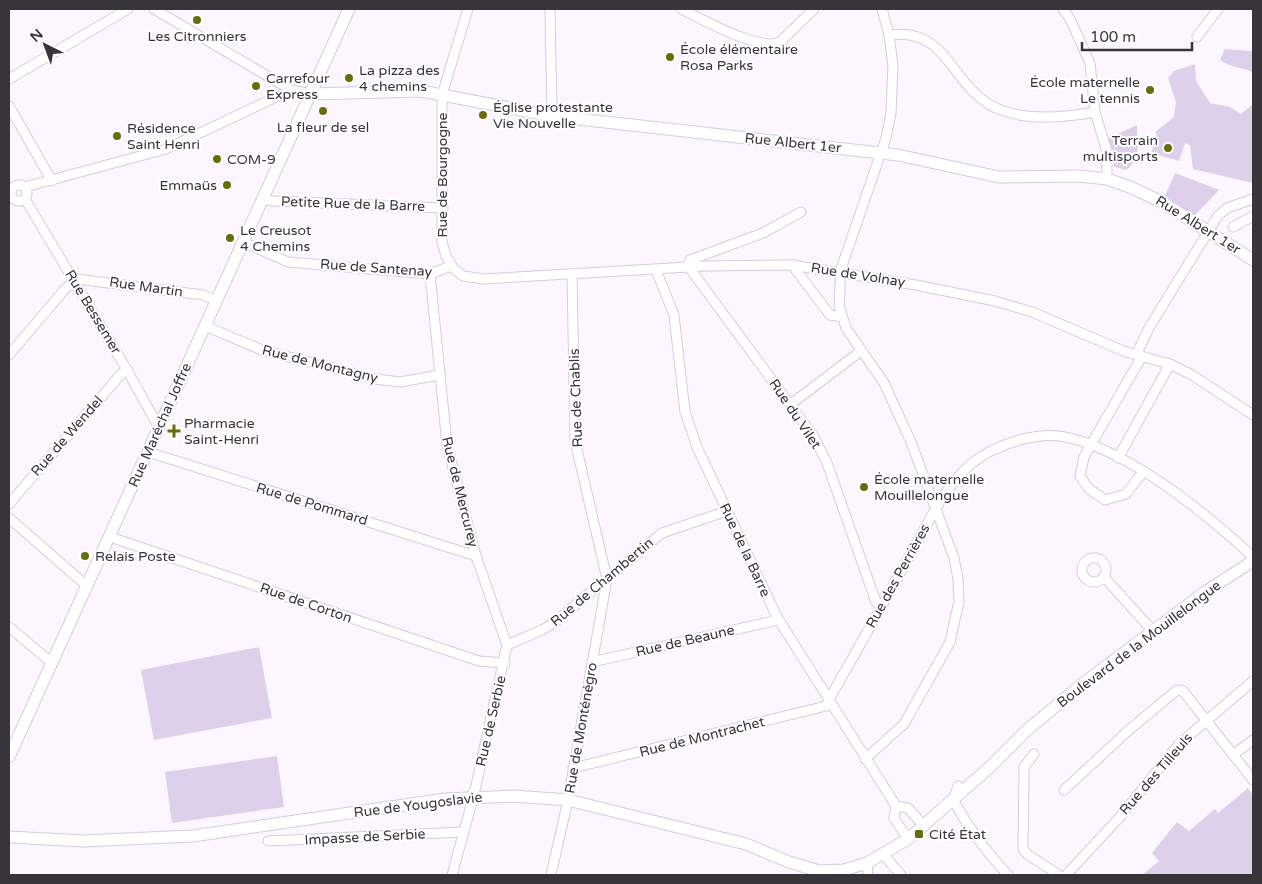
<svg xmlns="http://www.w3.org/2000/svg" width="1262" height="884" viewBox="0 0 1262 884" font-family="'Varela Round',sans-serif">
<style>
.green{fill:#decfeb}
.lines{fill:none;stroke-linecap:round;stroke-linejoin:round}
.minor-casing{stroke:#d4cddb;stroke-width:11}
.major-casing{stroke:#d4cddb;stroke-width:13}
.minor{stroke:#fff;stroke-width:9}
.major{stroke:#fff;stroke-width:11}
.poi-dot{fill:#6a6b0b;stroke:#fff;stroke-width:2}
.labels{text-anchor:middle;dominant-baseline:central;stroke-width:4;stroke-linejoin:round;paint-order:stroke}
.poi-label{font-size:14px;fill:#37353a;stroke:#fff;text-anchor:start}
.street-label{font-size:14px;fill:#37353a;stroke:#fff}
</style>
<rect width="100%" height="100%" fill="#fbf6ff"/>
<g class="green">
<path d="M1225 49 1253 51V73C1242 66 1230 68 1220 60Z"/>
<path d="M1195 64 1196 81 1210 103 1230 107 1241 114 1253 104V183L1193 169 1190 145 1185 143 1179 161 1151 153 1157 135 1155 132 1174 117 1176 102 1168 78 1174 71Z"/>
<path d="M1137 125C1137 143 1142 159 1126 170L1114 167V154L1108 138Z"/>
<path d="M1175 173 1219 190 1194 216 1165 196Z"/>
<path d="M259 647 272 718 154 740 141 670Z"/>
<path d="M277 756 284 807 172 823 165 772Z"/>
<path d="M1248 788 1253 795V875H1142L1159 861 1152 853 1177 822 1189 831 1215 809 1218 813Z"/>
</g>
<g class="lines">
<defs>
<g id="minor">
<path d="M154 9 291 90 311 94"/>
<path d="M468 9 442 95V242L446 256 454 269 463 276 484 279 705 266 792 265 916 285 995 301 1032 312 1126 352 1170 364 1192 375 1253 415"/>
<path d="M550 9 552 116"/>
<path d="M681 9C702 19 760 52 780 42L814 9"/>
<path d="M1063 9 1070 19 1090 63 1095 112 1107 152V179"/>
<path d="M889 35C945 27 949 78 987 103 1016 122 1062 118 1095 112"/>
<path d="M1197 37 1218 9"/>
<path d="M9 79 128 9"/>
<path d="M9 106 52 181"/>
<circle cx="19" cy="193" r="8"/>
<path d="M25 187 166 149 291 90"/>
<path d="M25 199 127 370 157 424 160 425"/>
<path d="M263 199 273 201 443 208"/>
<path d="M1233 227 1253 216"/>
<path d="M243 242 288 262 430 274 451 266"/>
<path d="M792 265 830 315 842 317"/>
<path d="M688 266 814 437 827 463 876 602 882 606"/>
<path d="M688 266 690 260 763 233 801 212"/>
<path d="M656 270 674 315 685 412 697 447 777 617 896 806 894 818 908 839"/>
<path d="M430 274 447 445 476 556 507 645 475 790 471 796 472 802 452 875"/>
<path d="M205 326 262 350 376 379 400 382 439 375"/>
<path d="M9 355 65 289 77 279 203 295 217 301"/>
<path d="M1136 355 1149 328 1217 217 1227 208 1253 199"/>
<path d="M1142 356 1084 457 1080 476 1088 488 1105 500 1126 494 1143 472"/>
<path d="M791 404 861 351"/>
<path d="M148 452 476 556"/>
<path d="M1118 458 1170 364"/>
<path d="M9 504 122 373 127 370"/>
<path d="M9 518 87 586"/>
<path d="M110 537 479 661 505 663"/>
<circle cx="1094" cy="570" r="12"/>
<path d="M1104 577 1152 630"/>
<path d="M9 627 52 663"/>
<path d="M507 645 542 630 555 622 662 533 727 511"/>
<path d="M592 662 778 620"/>
<path d="M828 701C855 654 882 606 908 559 926 527 943 488 971 464 995 444 1039 430 1070 438 1132 453 1207 514 1253 557"/>
<path d="M1034 754 1024 767 1023 849 1027 854 1059 875"/>
<path d="M1233 755 1253 740"/>
<path d="M865 759 904 724 950 642 959 601 958 579 954 558 911 442 884 383 846 328 839 305 841 269 886 138 891 113 893 65 889 35 882 9"/>
<path d="M573 768 830 705"/>
<path d="M958 786 953 800C968 827 987 853 1008 875"/>
<path d="M1064 790 1129 730 1177 690 1183 691 1253 780"/>
<path d="M896 806 908 808 923 825"/>
<path d="M268 841 463 832"/>
<path d="M883 854 901 875"/>
<path d="M867 863 868 875"/>
<path d="M551 875 568 800 607 579 575 441 572 274"/>
<path d="M1066 875 1119 818 1179 744 1253 681"/>
</g>
<g id="major">
<path d="M311 94 421 91 552 116 898 155 999 177 1080 176 1107 179 1130 187 1160 201 1253 260"/>
<path d="M9 757 349 9"/>
<path d="M9 837 83 841 193 836 445 799 513 796 568 800 746 844 789 862 819 871 844 870 867 863 908 839 991 766 1027 730 1081 685 1205 592 1253 561"/>
</g>
</defs>
<use href="#minor" class="minor-casing"/>
<use href="#major" class="major-casing"/>
<use href="#minor" class="minor"/>
<use href="#major" class="major"/>
</g>
<g class="poi-dot">
<circle cx="197" cy="20" r="5"/>
<circle cx="670" cy="57" r="5"/>
<circle cx="349" cy="78" r="5"/>
<circle cx="256" cy="86" r="5"/>
<circle cx="1150" cy="90" r="5"/>
<circle cx="323" cy="111" r="5"/>
<circle cx="483" cy="115" r="5"/>
<circle cx="117" cy="136" r="5"/>
<circle cx="1168" cy="148" r="5"/>
<circle cx="217" cy="159" r="5"/>
<circle cx="227" cy="185" r="5"/>
<circle cx="230" cy="238" r="5"/>
<path d="M171.5 423.5h5v5h5v5h-5v5h-5v-5h-5v-5h5z"/>
<circle cx="864" cy="487" r="5"/>
<circle cx="85" cy="556" r="5"/>
<rect x="914" y="829" width="10" height="10" rx="2.5"/>
</g>
<g class="labels">
<g class="poi-label">
<text x="197" y="36" text-anchor="middle">Les Citronniers</text>
<text x="680" y="49">École élémentaire<tspan x="680" dy="16">Rosa Parks</tspan></text>
<text x="359" y="70">La pizza des<tspan x="359" dy="16">4 chemins</tspan></text>
<text x="266" y="78">Carrefour<tspan x="266" dy="16">Express</tspan></text>
<text x="1140" y="82" text-anchor="end">École maternelle<tspan x="1140" dy="16">Le tennis</tspan></text>
<text x="493" y="107">Église protestante<tspan x="493" dy="16">Vie Nouvelle</tspan></text>
<text x="323" y="127" text-anchor="middle">La fleur de sel</text>
<text x="127" y="128">Résidence<tspan x="127" dy="16">Saint Henri</tspan></text>
<text x="1158" y="140" text-anchor="end">Terrain<tspan x="1158" dy="16">multisports</tspan></text>
<text x="227" y="159">COM-9</text>
<text x="217" y="185" text-anchor="end">Emmaüs</text>
<text x="240" y="230">Le Creusot<tspan x="240" dy="16">4 Chemins</tspan></text>
<text x="184" y="423">Pharmacie<tspan x="184" dy="16">Saint-Henri</tspan></text>
<text x="874" y="479">École maternelle<tspan x="874" dy="16">Mouillelongue</tspan></text>
<text x="95" y="556">Relais Poste</text>
<text x="929" y="834">Cité État</text>
</g>
<g class="street-label">
<text transform="translate(793 143) rotate(6)">Rue Albert 1er</text>
<text transform="translate(442 175) rotate(-90)">Rue de Bourgogne</text>
<text transform="translate(353 204) rotate(2)">Petite Rue de la Barre</text>
<text transform="translate(1198 225) rotate(32)">Rue Albert 1er</text>
<text transform="translate(376 268) rotate(4)">Rue de Santenay</text>
<text transform="translate(858 275) rotate(9)">Rue de Volnay</text>
<text transform="translate(146 287) rotate(8)">Rue Martin</text>
<text transform="translate(93 312) rotate(59)">Rue Bessemer</text>
<text transform="translate(320 364) rotate(14)">Rue de Montagny</text>
<text transform="translate(576 398) rotate(-92)">Rue de Chablis</text>
<text transform="translate(795 414) rotate(56)">Rue du Vilet</text>
<text transform="translate(160 425) rotate(-66)">Rue Maréchal Joffre</text>
<text transform="translate(67 436) rotate(-49)">Rue de Wendel</text>
<text transform="translate(460 492) rotate(76)">Rue de Mercurey</text>
<text transform="translate(312 504) rotate(17)">Rue de Pommard</text>
<text transform="translate(745 550) rotate(65)">Rue de la Barre</text>
<text transform="translate(898 576) rotate(-61)">Rue des Perrières</text>
<text transform="translate(602 582) rotate(-40)">Rue de Chambertin</text>
<text transform="translate(306 603) rotate(19)">Rue de Corton</text>
<text transform="translate(685 641) rotate(-13)">Rue de Beaune</text>
<text transform="translate(1139 644) rotate(-37)">Boulevard de la Mouillelongue</text>
<text transform="translate(491 721) rotate(-77)">Rue de Serbie</text>
<text transform="translate(581 728) rotate(-80)">Rue de Monténégro</text>
<text transform="translate(702 737) rotate(-14)">Rue de Montrachet</text>
<text transform="translate(1156 774) rotate(-49)">Rue des Tilleuls</text>
<text transform="translate(418 805) rotate(-7)">Rue de Yougoslavie</text>
<text transform="translate(365 837) rotate(-3)">Impasse de Serbie</text>
</g>
</g>
<rect width="1262" height="884" fill="none" stroke="#37353a" stroke-width="20"/>
<g transform="translate(45 45) rotate(318)" stroke="#ffffff" stroke-width="4" paint-order="stroke">
<path d="M0-4L9 19L0 12L-9 19Z" fill="#37353a"/>
<text y="-8" font-size="14" font-weight="bold" text-anchor="middle" fill="#37353a">N</text>
</g>
<path d="M1082 42v8h110v-8" fill="none" stroke="#37353a" stroke-width="2.5"/>
<text x="1090" y="42" font-size="15" fill="#37353a" stroke="#ffffff" stroke-width="4" paint-order="stroke">100 m</text>
</svg>
